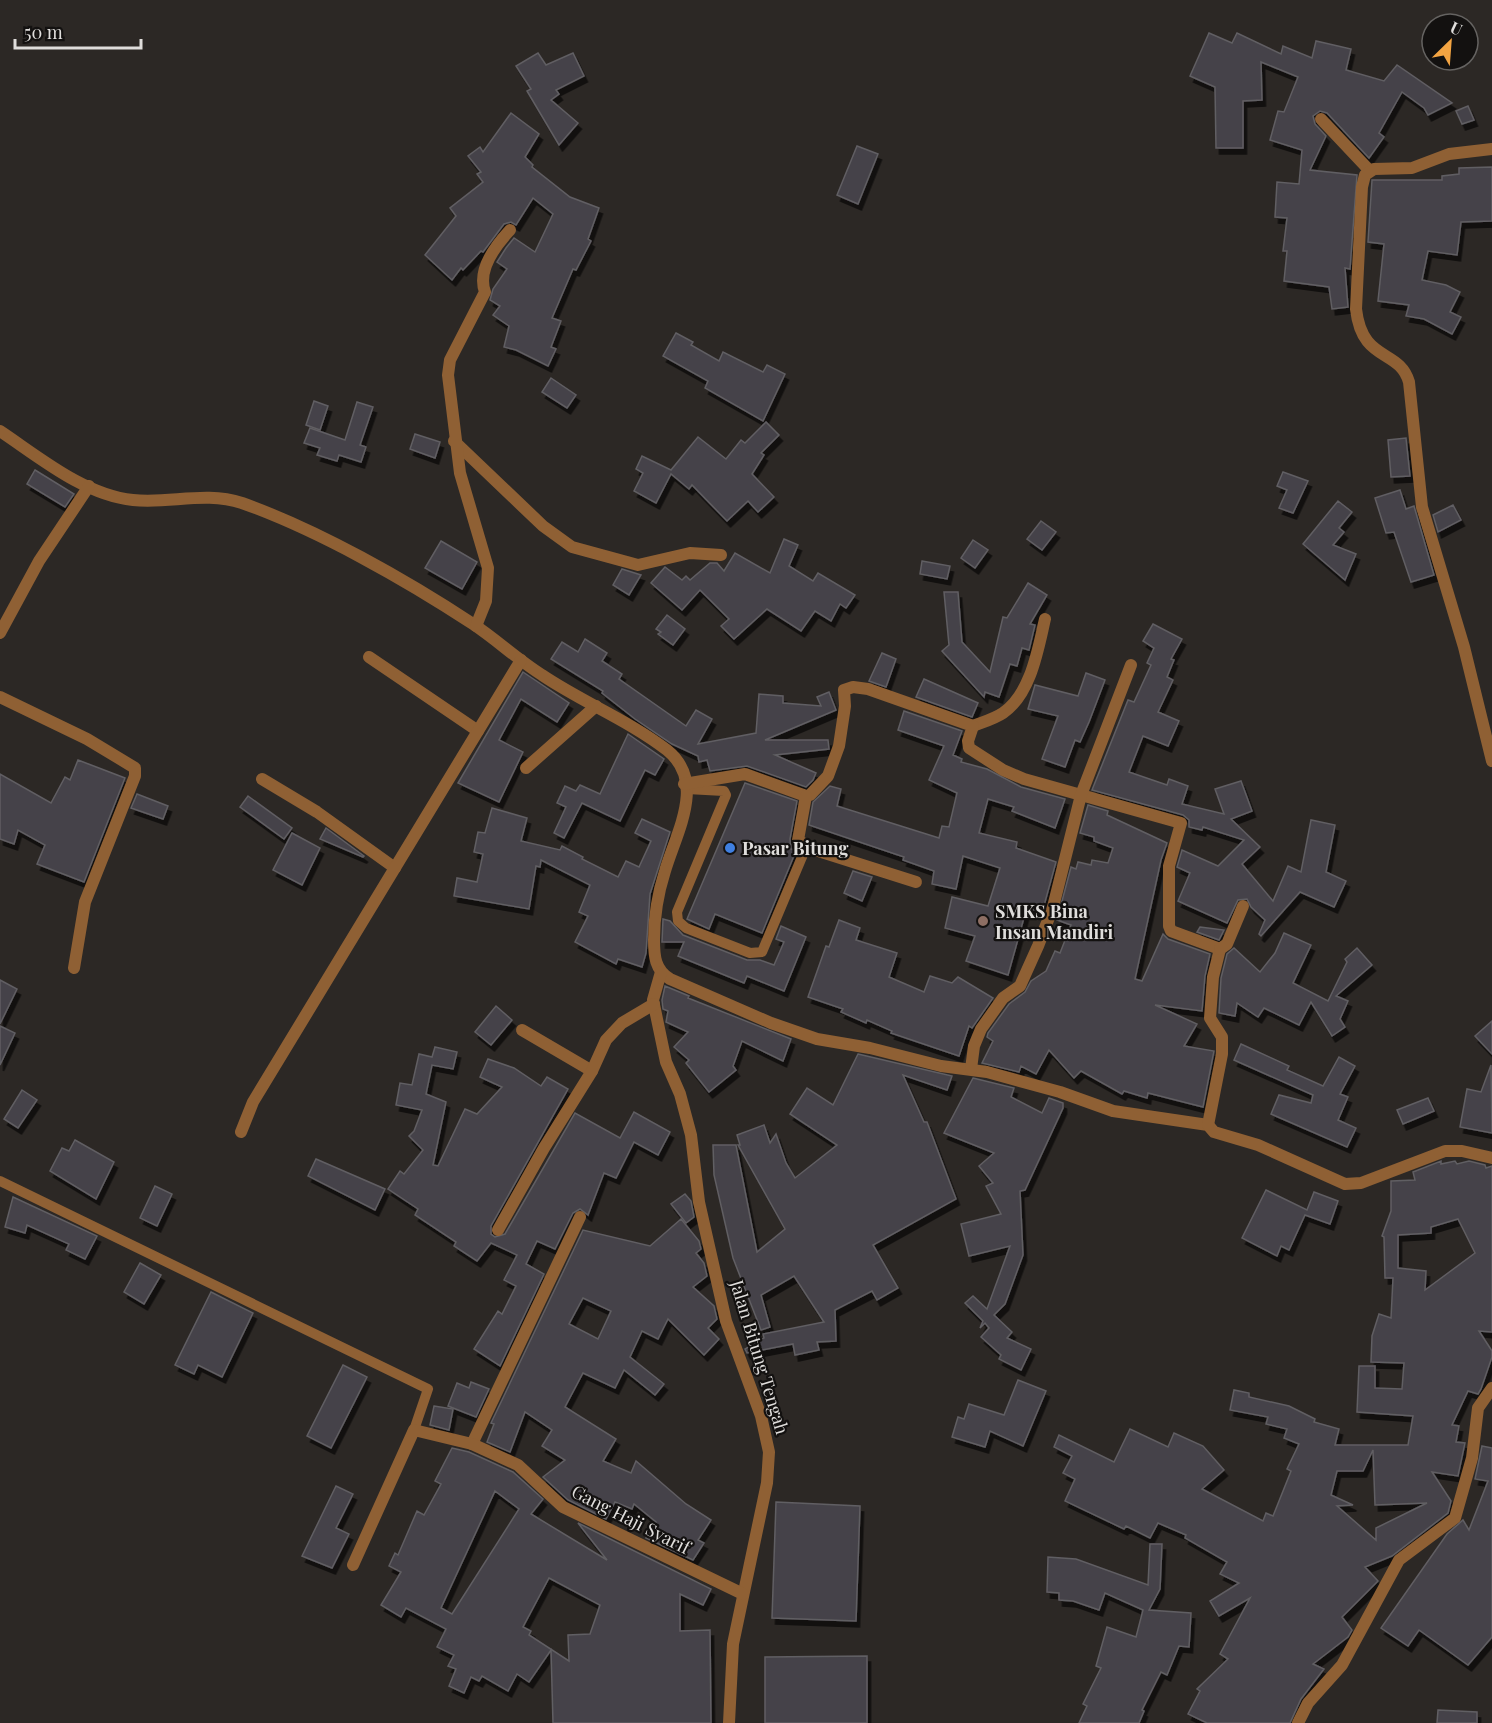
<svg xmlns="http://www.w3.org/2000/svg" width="1492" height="1723" viewBox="0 0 1492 1723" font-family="'Playfair Display',serif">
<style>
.building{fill:#454348;stroke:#615e63;stroke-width:1.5;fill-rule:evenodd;filter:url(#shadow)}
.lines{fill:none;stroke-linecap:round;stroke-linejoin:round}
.lane{stroke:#8f6034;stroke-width:10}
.street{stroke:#8f6034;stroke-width:12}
.shop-dot{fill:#3f7fe0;stroke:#131110;stroke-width:2}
.education-dot{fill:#8d6e63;stroke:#131110;stroke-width:2}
.labels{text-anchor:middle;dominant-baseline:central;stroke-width:4.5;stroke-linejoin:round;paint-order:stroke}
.poi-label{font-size:18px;font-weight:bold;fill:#dfdddb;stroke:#131110;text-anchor:start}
.street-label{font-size:18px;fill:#dfdddb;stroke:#131110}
</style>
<defs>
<filter id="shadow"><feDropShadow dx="3.5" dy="6" stdDeviation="0" flood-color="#0009"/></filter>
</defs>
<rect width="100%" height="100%" fill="#2c2825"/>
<g class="building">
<path d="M1209 33 1232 43 1237 33 1281 54 1283 46 1312 58 1316 41 1351 49 1346 70 1384 81 1397 65 1452 103 1428 115 1424 108 1402 92 1379 133 1384 137 1369 158 1327 113 1320 111 1313 116 1315 124 1326 136 1310 170 1357 175 1350 269 1345 268 1348 307 1332 309 1329 287 1284 281 1287 251H1283L1287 218 1275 217 1277 182 1299 184 1302 150 1270 140 1278 111 1284 112 1298 77 1261 62 1262 100 1243 101V148H1216L1215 87 1190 76Z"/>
<path d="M538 53 546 65 573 53 584 76 556 90 559 94 551 100 578 123 559 145 527 91 531 89 516 66Z"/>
<path d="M1468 106 1474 120 1462 124 1456 111Z"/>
<path d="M511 113 539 134 525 157 533 165 532 167 570 197 599 208 588 239 591 241 576 270 573 269 552 318 561 321 551 347 556 349 548 366 516 350 504 347 509 326 493 315 500 306 490 300 493 289 507 269 497 262 506 248 514 238 535 252 553 214 533 198 516 225 511 222 504 224 483 252 481 251 463 270 461 268 452 280 425 255 456 216 450 208 483 182 477 174 481 172 468 156 480 147 483 152Z"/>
<path d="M857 146 878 154 858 204 837 195Z"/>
<path d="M1492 167V221L1461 222 1457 255 1428 251 1422 280 1446 285 1460 292 1450 312 1461 317 1452 334 1424 319 1406 316 1409 305 1378 301 1384 244 1368 242 1372 180H1442V176L1459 174V168Z"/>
<path d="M676 333 693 342 691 345 719 361 723 352 763 372 767 365 785 374 763 421 705 388 708 381 663 356Z"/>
<path d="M551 378 576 395 567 408 542 392Z"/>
<path d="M314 401 328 406 320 430 306 425Z"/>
<path d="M357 402 373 407 360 445 366 447 361 462 339 455 337 461 317 455 320 448 304 443 310 428 345 440Z"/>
<path d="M766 422 779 435 761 453 764 455 752 474 774 497 758 512 748 501 727 521 692 485 689 489 671 474 656 503 634 491 643 473 636 469 642 456 671 470 698 437 726 459 741 440 745 443Z"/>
<path d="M415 434 440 442 435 458 410 449Z"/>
<path d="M1406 438 1410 476 1391 477 1388 440Z"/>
<path d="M35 470 74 494 65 507 27 484Z"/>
<path d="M1283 472 1308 481 1293 513 1279 508 1287 490 1277 486Z"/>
<path d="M1400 490 1406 509 1414 506 1434 575 1411 582 1394 532 1386 533 1375 498Z"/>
<path d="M1338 501 1352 512 1339 528 1344 532 1333 545 1356 554 1345 580 1303 544Z"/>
<path d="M1453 505 1461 520 1438 532 1433 515Z"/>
<path d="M1041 521 1056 532 1042 550 1027 539Z"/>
<path d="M784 539 798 545 789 566 813 581 818 573 855 595 846 608 840 604 831 621 815 611 801 631 767 609 734 639 721 626 729 619 700 590 682 610 651 583 665 567 682 580 686 576 690 580 710 563H717L724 571 735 553 770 573Z"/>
<path d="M973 540 988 550 975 568 961 558Z"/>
<path d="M441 541 477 562 462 589 425 568Z"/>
<path d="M922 561 950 566 947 579 920 574Z"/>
<path d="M622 569 641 575 629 595 613 585Z"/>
<path d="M1028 583 1047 595 1030 624 1035 625 1029 650 1022 648 1017 666 1010 664 999 697 985 692 984 697 942 651 949 645 944 592H958L962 642 990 672 1003 617 1007 618Z"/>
<path d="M667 615 685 629 673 645 658 634 661 632 656 629Z"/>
<path d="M1153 624 1182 639 1171 659 1174 660 1167 677 1173 680 1158 712 1179 721 1168 746 1143 736 1129 772 1167 785 1169 779 1188 786 1182 804 1224 814 1215 789 1241 781 1252 811 1231 819 1260 847 1242 864 1273 901 1288 866 1301 872 1311 820 1335 825 1326 872 1346 881 1334 907 1300 892 1261 936 1259 934 1265 920 1251 907 1247 899 1238 900 1227 923 1178 901 1190 873 1177 867 1182 850 1218 866 1244 840 1203 827 1202 830 1189 827V820L1183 815 1092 790 1128 700 1134 702 1151 665 1147 663 1154 648 1143 641Z"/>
<path d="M585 639 607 653 602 661 622 674 619 679 686 726 696 710 712 719 698 744 756 733 759 694 783 696V703L821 706 817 697 829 692 836 710 765 740H828L829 749 775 755 816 773 813 780 806 787 747 766 710 771 707 760 699 762 698 756 672 744 635 719 602 693 603 691 551 659 562 642 578 652Z"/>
<path d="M882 653 896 659 886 687 869 681Z"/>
<path d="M523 672 569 703 557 722 521 699 499 740 523 752 499 802 458 783Z"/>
<path d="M1086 673 1105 680 1089 722 1080 742 1075 740 1065 767 1042 759 1058 716 1028 709 1035 685 1078 696Z"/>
<path d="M924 679 978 703 972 717 916 697Z"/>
<path d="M904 711 962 731 953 755 962 759 961 762 987 769 1021 787 1065 799 1055 828 1012 811 1014 807 988 799 979 833 1017 842 1016 848 1056 862 1042 913 1027 907 1008 975 966 961 975 936 945 928 952 897 988 906 1000 868 963 856 956 889 932 884 934 871 903 860 904 857 809 825 813 802 830 786 841 789 837 806 939 838 942 826 949 827 957 793 929 780 944 746 898 730Z"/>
<path d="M628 734 664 759 655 775 645 770 620 821 582 803 564 838 554 833 566 807 557 803 565 786 576 791 580 785 600 794Z"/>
<path d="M78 760 125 778 84 882 37 864 45 845 18 830 14 844 0 839V774L51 803 65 777 70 780Z"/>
<path d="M745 783 797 801 790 839 791 849 796 851 762 933 715 914 709 929 687 919Z"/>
<path d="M137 794 168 806 163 819 131 808Z"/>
<path d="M248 796 292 828 284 839 240 807Z"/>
<path d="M1088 805 1108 811 1107 815 1167 843 1161 860 1135 979 1142 981 1163 934 1168 939 1210 954 1205 976 1202 1011 1155 1005 1197 1024 1184 1046 1214 1051 1203 1107 1148 1093 1147 1098 1124 1091 1122 1094 1081 1071 1074 1078 1049 1050 1036 1074 1021 1066 1019 1072 982 1063 993 1041 987 1037 988 1033 1009 1004 1025 992 1031 981 1046 971 1055 951 1060 953 1071 925 1057 920 1071 867 1076 869 1078 862 1091 865 1092 860 1108 863 1113 848 1094 841V837L1080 833Z"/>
<path d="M492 808 527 818 521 841 560 850 562 846 583 857 582 859 618 877 626 861 639 867 651 841 635 833 642 819 670 832 650 894 646 953 642 967 618 959 616 964 575 942 588 916 579 912 590 885 541 860 540 867 536 866 529 909 454 896 457 878 477 882 483 854 474 852 478 832 485 833Z"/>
<path d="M326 828 364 856 363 857 320 839Z"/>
<path d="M292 833 320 848 302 885 273 870Z"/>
<path d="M853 871 872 877 862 901 844 893Z"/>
<path d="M663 919 670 921 683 935 747 960H760L774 965 784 942 776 939 781 926 806 937 784 991 747 976 744 983 678 956 684 942H662Z"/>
<path d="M839 920 860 928 856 940 897 953 889 977 924 992 930 976 952 983 958 977 993 998 972 1028 969 1026 959 1056 891 1033 892 1031 867 1020 866 1023 841 1012 843 1009 808 997 826 946 829 947Z"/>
<path d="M1200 927 1224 930 1219 940 1197 932Z"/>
<path d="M1284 933 1311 945 1293 983 1328 1001 1347 962 1345 959 1357 948 1372 965 1336 996 1348 1001 1340 1019 1345 1027 1332 1036 1311 1002 1299 1025 1264 1008 1258 1017 1237 1003 1235 1016 1219 1013 1221 978 1227 954 1234 948 1260 972 1275 953Z"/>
<path d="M0 980 17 989 0 1024Z"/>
<path d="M665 986 689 996 688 998 791 1039 783 1061 742 1041 733 1066 736 1070 709 1092 686 1063 689 1060 674 1047 688 1032 666 1022 668 1011 663 1009 662 1000Z"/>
<path d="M496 1006 512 1020 491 1045 475 1032Z"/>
<path d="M1492 1021V1054L1475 1036Z"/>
<path d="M0 1026 15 1033 0 1065Z"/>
<path d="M1241 1044 1289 1066 1287 1070 1323 1086 1339 1057 1355 1066 1340 1094 1348 1097 1338 1120 1356 1128 1347 1147 1271 1114 1279 1095 1311 1103 1313 1095 1234 1060Z"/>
<path d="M435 1047 457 1052 453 1069 432 1065 426 1094 446 1102 433 1165 438 1166 465 1109 477 1114 502 1087 480 1077 488 1059 514 1068 541 1086 547 1077 568 1089 491 1226V1234L495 1237 505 1234 575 1113 620 1138 634 1112 670 1132 658 1155 634 1142 616 1178 604 1173 588 1215 580 1209 573 1213 555 1249 537 1241 526 1264 544 1274 500 1366 474 1349 498 1311 502 1314 516 1286 504 1280 517 1255 491 1243 477 1261 454 1246 456 1242 415 1215 418 1209 388 1189 400 1171 404 1174 423 1150 409 1136 414 1131 422 1110 396 1105 400 1083 412 1085 419 1054 432 1057Z"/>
<path d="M858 1054 952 1076 947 1090 903 1075 924 1122H927L956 1199 873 1245 898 1288 877 1300 872 1291 835 1310 836 1341 817 1342 819 1350 795 1355 793 1344 747 1353 745 1349 764 1338 763 1334 824 1322 794 1276 761 1295 770 1327 761 1330 733 1258 714 1175 713 1145H736L757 1252 785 1229 738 1145H740L737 1135 764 1125 770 1143 776 1134 786 1163 795 1178 837 1145 790 1114 807 1088 833 1105Z"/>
<path d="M1491 1065 1492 1133 1460 1127 1467 1089 1481 1092Z"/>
<path d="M973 1078 1014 1088 1011 1097 1042 1113 1049 1098 1063 1103V1108L1025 1190 1020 1191 1023 1255 1005 1304 994 1315 1012 1332 1007 1338 1031 1349 1021 1370 999 1359 1001 1355 981 1337 989 1328 985 1323 980 1328 983 1321 965 1303 973 1296 987 1309 1010 1246 969 1256 961 1224 1001 1214 986 1186 993 1183 979 1166 994 1153 944 1133Z"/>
<path d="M22 1090 37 1100 18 1128 4 1119Z"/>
<path d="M1428 1098 1434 1111 1403 1124 1397 1110Z"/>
<path d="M75 1140 114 1162 96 1199 50 1171 62 1148 69 1151Z"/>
<path d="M316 1159 385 1189 375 1210 308 1176Z"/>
<path d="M1441 1161V1164L1455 1161 1457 1164 1469 1161 1485 1165 1486 1168 1492 1166V1332L1479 1331 1492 1351V1357L1481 1389 1478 1394 1468 1391 1452 1425 1459 1426 1456 1442 1465 1443 1458 1476 1432 1472 1451 1501 1448 1513 1392 1556 1365 1567 1378 1581 1342 1617 1352 1630 1348 1637 1313 1664 1324 1669 1301 1699 1290 1723H1207L1188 1714 1200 1691 1197 1689 1228 1659 1220 1654 1250 1598 1219 1616 1210 1601 1239 1583 1220 1574 1227 1562 1185 1538 1186 1535 1158 1523 1150 1538 1126 1526 1124 1529 1065 1501 1075 1479 1063 1473 1072 1456 1054 1447 1059 1435 1114 1462 1130 1429 1168 1447 1174 1433 1203 1446 1224 1470 1202 1489 1263 1521 1266 1513 1273 1516 1291 1471 1287 1469 1299 1444 1284 1438 1287 1429 1266 1424 1268 1417 1230 1410 1234 1390 1249 1393V1397L1289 1406 1315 1419 1314 1422 1339 1429 1335 1445H1408L1413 1416 1357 1412 1359 1366H1375V1388L1402 1389 1404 1363 1371 1362 1372 1336 1379 1314 1391 1318 1393 1278H1385L1384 1237 1382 1236 1391 1211V1181L1415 1180 1413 1172ZM1458 1219 1475 1253 1425 1290 1426 1271 1398 1268V1235L1431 1233V1227ZM1373 1450 1375 1505 1427 1503 1376 1528V1540L1337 1506 1353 1505 1331 1495 1337 1471H1363Z"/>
<path d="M155 1186 172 1194 157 1226 140 1218Z"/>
<path d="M1266 1190 1307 1210 1314 1192 1338 1201 1330 1224 1305 1215 1289 1250 1281 1246 1277 1256 1242 1238Z"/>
<path d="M685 1194 691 1201 694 1217 686 1223 671 1204Z"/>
<path d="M13 1197 97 1236 85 1259 66 1250 69 1244 27 1225 25 1233 5 1227Z"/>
<path d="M681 1219 699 1241 701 1249 696 1253 704 1263 707 1276 693 1287 714 1306 717 1319 708 1328 719 1339 704 1355 668 1319 658 1339 642 1331 630 1357 664 1384 655 1395 624 1370 615 1388 583 1373 565 1407 616 1439 603 1461 631 1473 636 1461 686 1504 711 1520 698 1540 704 1543 693 1560 646 1538 656 1522 634 1504 632 1509 615 1502 606 1519 568 1500 543 1477 565 1460 542 1446 552 1430 525 1412 510 1452 487 1442 494 1424 491 1423 583 1230 650 1246ZM583 1298 611 1311 598 1339 569 1324Z"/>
<path d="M140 1263 161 1275 144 1304 124 1292Z"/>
<path d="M211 1292 253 1313 222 1377 198 1365 194 1374 175 1365Z"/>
<path d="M343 1365 367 1377 331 1448 307 1436Z"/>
<path d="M1018 1380 1046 1391 1023 1446 990 1431 985 1447 952 1437 958 1417 964 1419 969 1404 1004 1415Z"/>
<path d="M471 1382 489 1389 476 1417 448 1406 457 1383 469 1388Z"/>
<path d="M434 1406 453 1409 449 1430 430 1425Z"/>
<path d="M1482 1446 1492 1448V1637L1468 1665 1419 1630 1408 1646 1381 1628 1447 1534 1463 1520 1469 1530 1488 1481 1475 1479Z"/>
<path d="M452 1448 469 1452 513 1472 543 1499 531 1514 607 1560 578 1523 711 1589 703 1605 680 1594V1631L710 1630 711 1723H553L551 1650 529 1682 517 1674 508 1691 482 1676 479 1681 471 1677 464 1693 449 1686 456 1669 448 1666 454 1655 437 1647 446 1629 406 1608 401 1617 381 1605 401 1572 389 1566 395 1553 398 1555 417 1511 424 1515 441 1484 435 1481ZM495 1491 519 1509 452 1614 441 1608ZM549 1578 600 1605 590 1634 568 1635 569 1661 529 1635 531 1631 523 1627Z"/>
<path d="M336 1486 353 1494 336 1528 349 1534 332 1568 302 1556Z"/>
<path d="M776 1502 860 1506 856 1621 772 1618Z"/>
<path d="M1150 1544H1162L1160 1589 1149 1610 1191 1613 1189 1647 1179 1646 1167 1675 1161 1672 1142 1710 1144 1711 1139 1723H1079L1087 1706 1083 1704 1101 1668 1096 1666 1107 1627 1136 1637 1143 1610 1105 1593 1099 1610 1073 1601 1059 1600V1593L1047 1592 1048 1557 1076 1559 1148 1585Z"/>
<path d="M867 1656V1723H765V1657Z"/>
<path d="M1438 1710 1477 1712V1723H1437Z"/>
</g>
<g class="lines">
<g class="lane">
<path d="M687 789 724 791 726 795 677 912 678 921 686 928 750 953 762 952 807 845"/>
<path d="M0 1181 428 1389 414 1430"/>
</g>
<g class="street">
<path d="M1321 119 1370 171"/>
<path d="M1492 149 1449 154 1412 168 1374 169 1365 175 1362 187 1356 309C1362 363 1399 348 1409 382L1422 507 1464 647 1492 761"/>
<path d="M0 431C39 457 84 495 133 500 170 504 205 491 242 503 318 530 406 580 473 624 497 640 518 660 542 675 582 702 628 720 667 750 707 782 676 833 665 871 658 893 654 916 654 940 654 956 655 970 670 979L771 1023 817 1039 870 1048 941 1066 987 1072 1060 1092 1113 1111 1208 1125 1214 1132 1258 1145 1345 1184 1361 1183 1445 1151H1462L1492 1158"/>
<path d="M454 441 543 526 572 547 638 565 690 553 721 555"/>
<path d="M476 626 486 601 488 568 460 473 448 375 450 360 485 292C477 270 496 245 510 230"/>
<path d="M0 633 39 561 89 486"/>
<path d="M369 657 478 731"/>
<path d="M0 697 87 739 135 768V776L85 902 74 968"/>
<path d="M973 726C983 722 994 719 1003 713 1031 694 1038 649 1045 619"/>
<path d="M526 768 596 706"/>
<path d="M262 779 317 812 395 868"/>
<path d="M684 784 745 774 806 796 810 795 828 776 839 746 845 706 844 690 853 687 868 689 973 726 968 741 969 748 1003 770 1024 779 1181 823 1169 866V926L1171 931 1220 949 1213 977 1210 1018 1222 1037V1054L1208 1125"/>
<path d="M806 796 798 840 812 849 916 882"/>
<path d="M1220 949 1227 944 1243 906"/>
<path d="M661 972 653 1000 666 1062 680 1094 691 1135 699 1202 726 1321 761 1416 769 1452 767 1483 733 1644 729 1723"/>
<path d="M522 1030 592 1071"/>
<path d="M971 1069 974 1046 981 1029 1003 998 1020 986 1038 946 1053 907 1081 795 1131 665"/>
<path d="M241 1132 253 1102 521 660"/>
<path d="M498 1230 544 1148 592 1071 606 1040 622 1023 654 1004"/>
<path d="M472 1444 580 1217"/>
<path d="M353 1565 414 1430 472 1444 518 1465 563 1507 743 1594"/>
<path d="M1298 1723 1308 1703 1342 1665 1399 1560 1455 1518 1472 1458 1478 1408 1492 1388"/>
</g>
</g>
<circle class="shop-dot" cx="730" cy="848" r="6"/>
<circle class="education-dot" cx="983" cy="921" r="6"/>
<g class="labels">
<g class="poi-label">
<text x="742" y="848">Pasar Bitung</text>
<text x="995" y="911">SMKS Bina<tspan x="995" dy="21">Insan Mandiri</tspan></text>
</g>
<g class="street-label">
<text transform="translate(760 1357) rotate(73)">Jalan Bitung Tengah</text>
<text transform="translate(631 1519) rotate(27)">Gang Haji Syarif</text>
</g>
</g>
<g transform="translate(1450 42) rotate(25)"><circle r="28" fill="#131110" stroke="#656361" stroke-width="1.5"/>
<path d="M0-4.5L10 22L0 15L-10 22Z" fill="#f3a442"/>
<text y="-9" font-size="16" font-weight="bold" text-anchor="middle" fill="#dfdddb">U</text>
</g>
<path d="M15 39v9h126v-9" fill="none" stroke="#dfdddb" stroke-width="3"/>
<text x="24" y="39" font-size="18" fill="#dfdddb" stroke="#131110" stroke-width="4.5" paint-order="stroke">50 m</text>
</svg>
